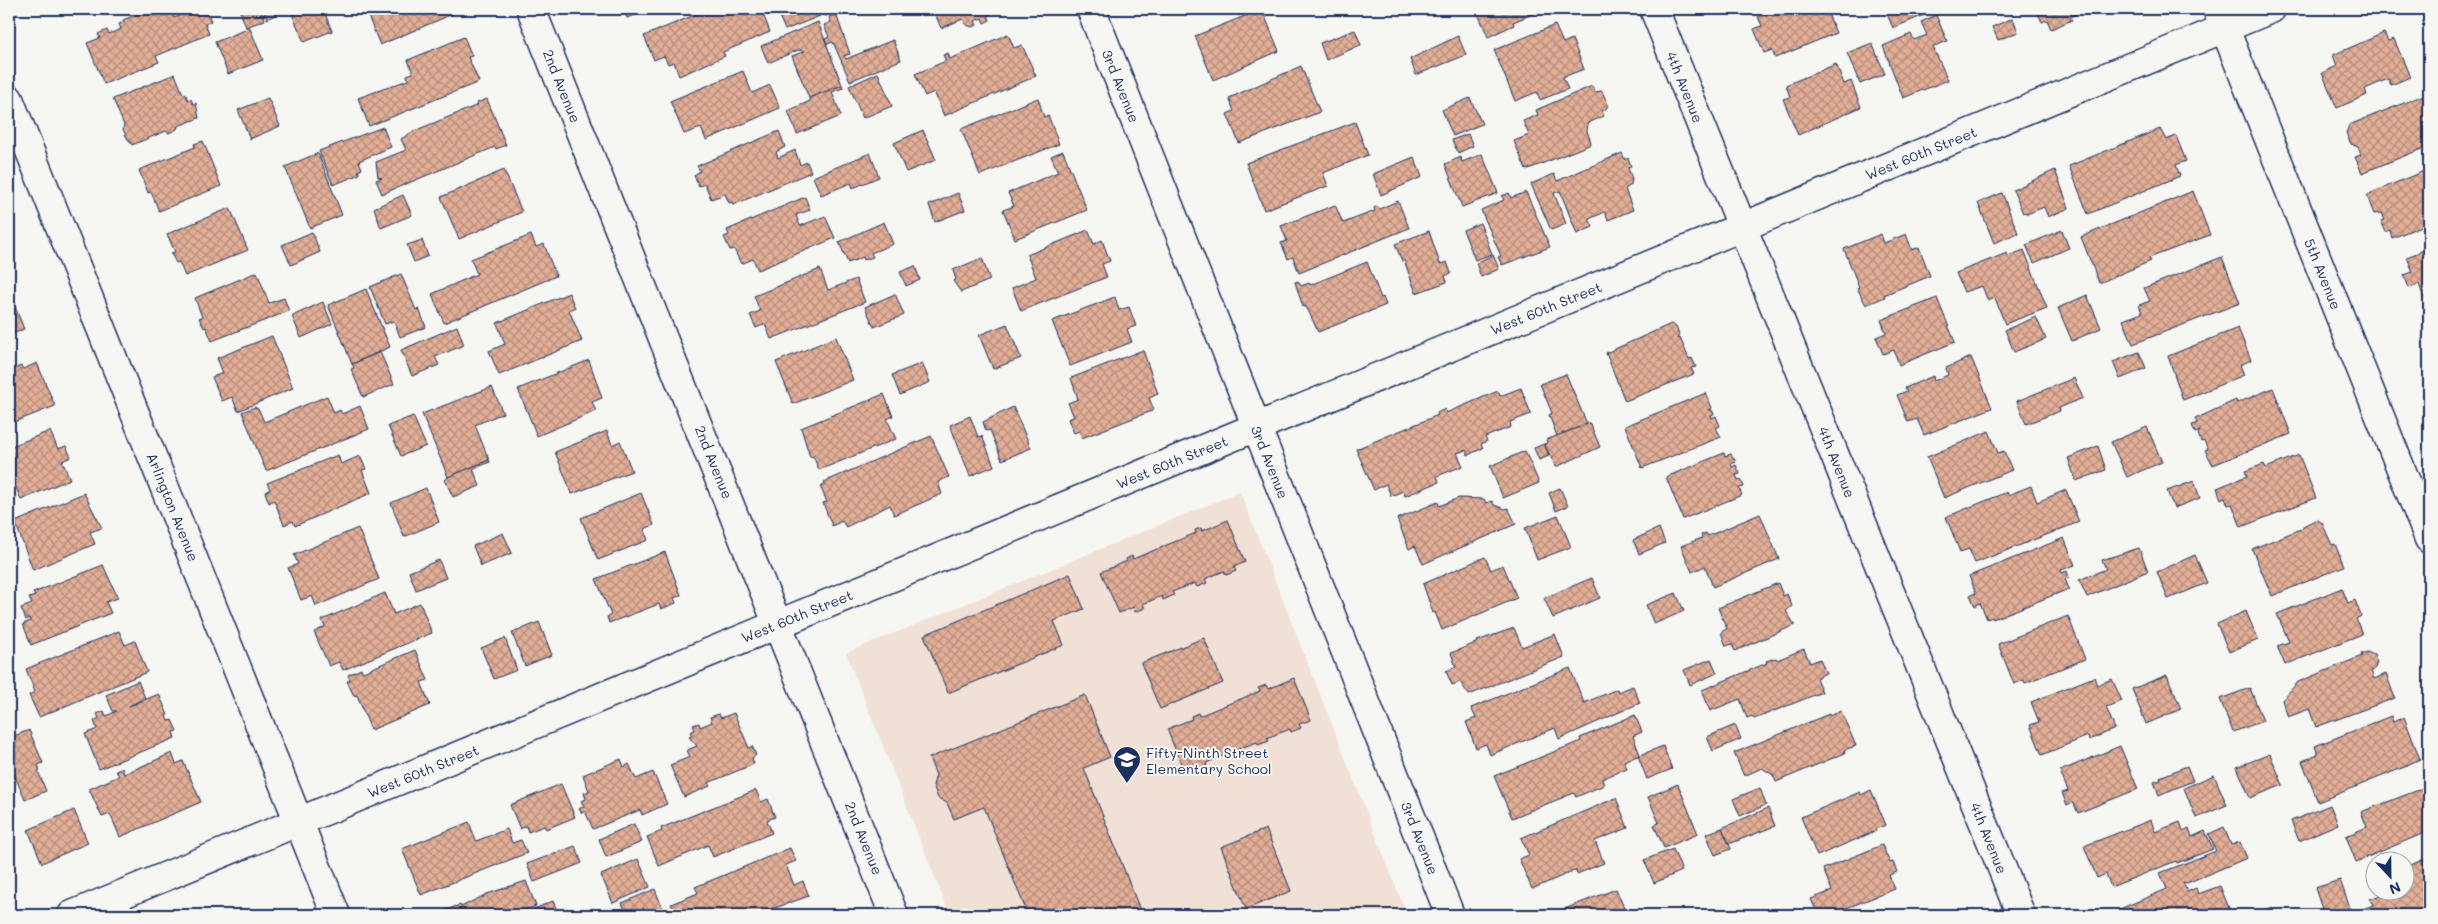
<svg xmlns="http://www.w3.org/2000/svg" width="2438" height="924" viewBox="0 0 2438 924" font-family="Mali,sans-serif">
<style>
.built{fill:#f0e0d6}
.building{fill:url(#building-cross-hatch);stroke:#1b2f5e}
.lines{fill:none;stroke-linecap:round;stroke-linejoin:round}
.street-casing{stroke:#1b2f5e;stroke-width:31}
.street{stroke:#f6f6f2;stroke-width:28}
.labels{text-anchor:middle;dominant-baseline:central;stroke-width:4;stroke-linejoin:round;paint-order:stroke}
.street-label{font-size:14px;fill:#1b2f5e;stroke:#f6f6f2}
.poi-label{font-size:14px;fill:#1b2f5e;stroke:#f6f6f2;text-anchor:start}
</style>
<defs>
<pattern id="building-cross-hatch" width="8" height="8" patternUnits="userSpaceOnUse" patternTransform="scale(1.25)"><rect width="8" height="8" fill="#e2ae96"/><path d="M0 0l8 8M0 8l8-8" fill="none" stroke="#b68e7e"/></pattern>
</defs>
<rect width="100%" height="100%" fill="#f6f6f2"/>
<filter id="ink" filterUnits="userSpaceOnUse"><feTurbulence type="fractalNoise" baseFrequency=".02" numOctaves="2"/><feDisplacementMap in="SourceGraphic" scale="10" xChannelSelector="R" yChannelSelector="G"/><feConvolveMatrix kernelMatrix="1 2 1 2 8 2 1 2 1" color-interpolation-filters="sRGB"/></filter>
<g filter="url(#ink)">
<path class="built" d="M1240 492 1407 915H950L846 653Z"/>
<g class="building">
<path d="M79 9H96L81 14Z"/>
<path d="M150 9H171L174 18 196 9H206L211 21 205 24 209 34 156 56 159 62 104 84 87 43 100 38 98 34 107 30 109 34 121 29 119 24 124 22 123 20Z"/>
<path d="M239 9H260L265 20 246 27Z"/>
<path d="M263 9H277L279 13 267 19Z"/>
<path d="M304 9H323L332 31 304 42 292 14Z"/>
<path d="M365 9H453L455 13 380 45Z"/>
<path d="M623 9H653L627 18Z"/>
<path d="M709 9H761L770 32 723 52 725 56 679 76 674 62 668 64 664 56 654 60 644 36Z"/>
<path d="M776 9H817L820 16 785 30Z"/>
<path d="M822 9H841L825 16Z"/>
<path d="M933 9H1007L988 15 990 20 984 23 982 18 975 21 977 25 973 27 966 25 963 19 941 28Z"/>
<path d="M1188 9H1202L1191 15Z"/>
<path d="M1262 9 1279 51 1213 80 1195 36Z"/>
<path d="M1476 9H1545L1513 22 1514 25 1488 37Z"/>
<path d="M1779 9H1826L1836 33 1775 58 1772 50 1764 53 1754 29 1762 26 1758 17Z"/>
<path d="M1885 9H1927L1929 13 1893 28Z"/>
<path d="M2036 9H2102L2088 14 2086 10 2070 17 2072 20 2051 29 2047 20 2042 22Z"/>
<path d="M836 14 850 54 844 56 846 59 893 40 901 60 850 81 833 42 827 44 825 39 829 37 824 25 831 22 829 17Z"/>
<path d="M1936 15 1947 41 1933 47 1948 80 1903 98 1883 46 1911 34 1914 40 1927 35 1921 22Z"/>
<path d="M2013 18 2018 32 1998 40 1992 27Z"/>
<path d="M818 22 842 85 809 98 792 56 805 51 798 50 768 63 761 46Z"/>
<path d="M1555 25 1563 43 1572 39 1584 69 1563 77 1568 89 1540 100 1537 92 1515 101 1494 50Z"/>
<path d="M249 26 263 60 228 74 215 42 247 29 246 27Z"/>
<path d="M1355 30 1361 45 1326 60 1320 43Z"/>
<path d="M2384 33 2388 41 2394 39 2410 77 2391 85 2388 79 2365 89 2367 95 2337 108 2322 73 2337 66 2333 55Z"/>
<path d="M1008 34 1014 48 1022 45 1036 76 944 116 934 92 925 96 915 74 946 61 943 55 948 53 950 59Z"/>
<path d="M1458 36 1466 55 1416 75 1410 59Z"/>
<path d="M464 37 472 56 468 57 479 82 369 126 358 98 408 80 407 75 413 73 408 60Z"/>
<path d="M1872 43 1885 74 1860 84 1847 53Z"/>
<path d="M1836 64 1844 84 1851 81 1861 107 1798 135 1783 99 1790 97 1786 85Z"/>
<path d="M1301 66 1320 112 1239 143 1227 114 1234 111 1229 98Z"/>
<path d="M743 71 752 93 770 85 780 108 706 140 701 128 684 134 670 101Z"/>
<path d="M878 73 892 106 863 118 849 86Z"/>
<path d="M175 74 183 94 185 93 188 100 191 99 193 104 196 103 199 118 178 126 177 129 169 133 166 131 132 145 126 136 123 129 124 125 113 99Z"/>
<path d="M842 85 843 88 832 92 841 116 797 134 788 111 810 101 809 98Z"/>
<path d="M1592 86 1595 92 1602 91 1608 105 1606 109 1602 111 1604 116 1588 123 1587 131 1591 142 1589 145 1526 170 1514 141 1529 135 1523 121 1538 115 1536 110Z"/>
<path d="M2429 93V146L2362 173 2355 157 2361 155 2358 147 2351 144 2346 133 2349 125Z"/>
<path d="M268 98 280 126 250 139 238 110Z"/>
<path d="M1038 98 1044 117 1048 115 1059 144 980 175 961 129Z"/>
<path d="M1470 98 1482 124 1453 136 1442 110Z"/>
<path d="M487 99 506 145 496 149 495 147 382 194 376 180 382 178 378 177 376 162 406 150 401 139 414 131 478 105 477 103Z"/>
<path d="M1355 122 1368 155 1323 173 1328 186 1264 210 1246 163Z"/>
<path d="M383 127 391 147 359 161 362 169 358 171 360 174 333 185 319 151Z"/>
<path d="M2160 129 2166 140 2176 136 2186 161 2176 165 2180 176 2088 214 2069 166Z"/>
<path d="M923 130 936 160 906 172 894 143Z"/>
<path d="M779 131 785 147 776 152 778 158 795 150 800 165 807 162 811 172 733 205 732 202 729 203 725 194 711 199 705 184 699 186 694 175 700 171 697 166Z"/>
<path d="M1468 134 1473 146 1458 153 1452 140Z"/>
<path d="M203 141 221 186 159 211 151 192 148 193 139 170 195 147 194 144Z"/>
<path d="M1063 151 1087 210 1015 239 1003 210 1014 206 1008 193 1058 172 1051 156Z"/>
<path d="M318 153 342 215 310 228 285 167Z"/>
<path d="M870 153 879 177 853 188 851 183 821 195 813 177Z"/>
<path d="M1622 153 1625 160 1628 158 1631 166 1628 168 1632 179 1631 185 1625 189 1633 210 1608 220 1605 212 1589 219 1593 227 1577 234 1560 191 1554 193 1566 224 1551 230 1531 184 1554 174 1557 181Z"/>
<path d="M1482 154 1498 193 1462 207 1445 164 1461 157 1462 162Z"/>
<path d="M1414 157 1422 177 1381 195 1373 174Z"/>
<path d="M504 170 522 212 459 239 441 197Z"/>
<path d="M2055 170 2069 208 2048 217 2044 207 2027 214 2026 212 2023 213 2013 190Z"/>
<path d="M2424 171 2427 178 2429 177V223L2392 238 2390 230 2386 232 2381 221 2385 220 2382 213 2374 214 2367 196 2372 194 2371 193Z"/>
<path d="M2193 191 2210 235 2149 258 2151 261 2099 283 2081 237Z"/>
<path d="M1526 192 1550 247 1502 265 1498 257 1501 256 1481 210 1504 200 1502 196 1509 193 1511 198Z"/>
<path d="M958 193 965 210 935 222 929 205Z"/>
<path d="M2002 193 2018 233 1994 243 1978 203Z"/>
<path d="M403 195 412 215 381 228 374 208Z"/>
<path d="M805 197 810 210 796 215 800 226 825 216 835 238 758 270 753 259 741 264 734 249 730 250 724 237 729 235 727 230Z"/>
<path d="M1398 201 1409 228 1299 273 1293 257 1288 259 1281 243 1287 241 1281 226 1335 205 1343 223 1375 211 1374 208 1377 206 1379 209Z"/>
<path d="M230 208 248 250 185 276 179 262 176 263 171 253 175 252 167 234Z"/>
<path d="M884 222 893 244 871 253 873 257 864 260 863 257 848 263 839 242Z"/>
<path d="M1480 223 1492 254 1475 260 1463 230Z"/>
<path d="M1088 230 1094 244 1102 240 1110 261 1102 264 1107 277 1021 311 1012 288 1036 278 1027 255Z"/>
<path d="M2062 230 2069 248 2034 263 2026 245Z"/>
<path d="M1429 231 1440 264 1447 262 1451 273 1445 276 1447 282 1416 293 1404 260 1402 261 1395 244Z"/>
<path d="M312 232 320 252 291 265 282 245Z"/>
<path d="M1881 234 1884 243 1906 234 1912 250 1919 247 1930 276 1884 295 1885 297 1866 305 1857 288 1859 287 1844 249Z"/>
<path d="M531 235 536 247 544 244 556 276 444 323 432 294 477 274 471 259Z"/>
<path d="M422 240 428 256 414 262 407 245Z"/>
<path d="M2429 248V297L2424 299 2419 284 2409 288 2404 275 2413 272 2407 257Z"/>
<path d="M2024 250 2047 308 2005 324 1995 298 1988 301 1982 286 1964 292 1956 273 2007 253 2008 256Z"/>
<path d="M1493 255 1499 269 1481 277 1476 263Z"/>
<path d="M2222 257 2240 303 2133 344 2123 320 2142 313 2139 305 2150 301 2144 288Z"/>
<path d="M982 258 990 280 961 292 953 281 956 280 953 270Z"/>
<path d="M1367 262 1381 298 1383 297 1386 305 1318 332 1309 312 1305 306 1303 307 1295 282 1298 281 1301 286 1309 283 1310 285Z"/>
<path d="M915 266 920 280 906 286 900 272Z"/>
<path d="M820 269 828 290 856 279 865 302 771 339 765 324 756 328 750 315 760 311 754 296Z"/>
<path d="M257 272 269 303 284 298 289 311 212 341 206 327 204 328 199 318 202 317 195 298Z"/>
<path d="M401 274 416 310 419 309 426 327 400 337 394 321 385 324 370 287Z"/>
<path d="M366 289 390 347 352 364 328 305Z"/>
<path d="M9 292 24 329 9 336Z"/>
<path d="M569 293 575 308 569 310 582 341 499 375 489 351 505 344 497 323Z"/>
<path d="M895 294 904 315 874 327 865 307Z"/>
<path d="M2087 295 2101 328 2072 341 2058 308Z"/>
<path d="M1115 297 1119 310 1129 307 1136 326 1127 329 1132 342 1070 366 1052 321Z"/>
<path d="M1937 298 1955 342 1899 365 1894 350 1883 354 1876 337 1886 333 1881 320Z"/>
<path d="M323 302 332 324 301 338 292 316Z"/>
<path d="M2036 317 2046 339 2014 352 2005 330Z"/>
<path d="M1007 324 1021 358 993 369 979 335Z"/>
<path d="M1671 324 1676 327 1679 335 1677 339 1680 338 1689 359 1692 358 1696 367 1691 368 1694 374 1625 401 1606 353Z"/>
<path d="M457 326 464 345 435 357 439 365 412 376 401 350Z"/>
<path d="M2238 328 2251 360 2240 365 2244 375 2183 400 2168 356Z"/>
<path d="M272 336 293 388 238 411 232 397 222 401 212 377 223 373 217 358Z"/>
<path d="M836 337 853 380 793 404 776 362Z"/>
<path d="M1143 350 1158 394 1149 398 1154 410 1082 438 1079 431 1074 433 1068 419 1074 417 1068 403 1078 399 1071 378Z"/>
<path d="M380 352 394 384 363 397 351 369 354 368 352 364Z"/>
<path d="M2139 352 2146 368 2120 379 2113 362Z"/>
<path d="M1971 357 1992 408 1924 435 1917 419 1908 422 1897 395 1907 391 1905 388 1933 376 1934 381 1948 375 1946 368Z"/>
<path d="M589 360 602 398 592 402 596 411 537 436 518 389Z"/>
<path d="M37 363 55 406 9 424V376L14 374 12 370 21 366 23 369Z"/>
<path d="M922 363 930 382 900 395 892 375Z"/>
<path d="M1566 374 1587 424 1557 436 1549 415 1552 413 1540 384Z"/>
<path d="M2074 378 2083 398 2059 408 2060 411 2026 424 2017 401Z"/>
<path d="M492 387 503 413 475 425 489 460 448 477 422 414Z"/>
<path d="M1521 388 1531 414 1510 422 1511 427 1485 437 1487 441 1481 444 1483 448 1468 455 1466 450 1457 453 1463 466 1437 476 1439 482 1405 496 1403 491 1391 496 1386 484 1374 490 1356 449 1438 415 1437 413 1445 409 1446 413 1498 391 1500 396Z"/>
<path d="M2273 388 2291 434 2213 465 2205 450 2208 449 2204 441 2201 442 2198 434 2200 431 2195 433 2192 425 2197 423 2195 419 2236 400 2237 403Z"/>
<path d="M1706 393 1712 408 1709 410H1712L1714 414 1711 415 1712 418 1716 416 1720 426 1716 428 1721 437 1642 468 1625 426Z"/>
<path d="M884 394 893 416 887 419 896 439 819 470 813 456 810 457 801 428Z"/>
<path d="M327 396 334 413 340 410 342 414 360 406 369 429 266 471 242 412 255 407 259 410 264 422Z"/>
<path d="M1013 407 1031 448 1002 460 990 430 986 431 983 422Z"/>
<path d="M413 416 426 446 401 456 388 426Z"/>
<path d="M970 416 978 437 982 436 994 466 970 476 950 425Z"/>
<path d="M1590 423 1600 447 1556 467 1544 444 1547 443 1546 440Z"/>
<path d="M2147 427 2162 462 2127 477 2111 442Z"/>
<path d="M50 431 58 449 66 446 71 457 62 461 70 479 21 500 9 470V447Z"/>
<path d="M607 431 612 445 620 441 632 471 572 494 555 452Z"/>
<path d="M1989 431 1998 453 2004 451 2012 470 1944 498 1927 457Z"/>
<path d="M931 436 949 477 938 482 942 494 894 515 890 505 846 527 842 521 832 526 823 503 827 502 820 486 825 484 824 482Z"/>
<path d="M1544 444 1549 456 1539 460 1534 448Z"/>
<path d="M2098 446 2106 470 2076 481 2068 458Z"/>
<path d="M1525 451 1539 483 1503 498 1490 466Z"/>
<path d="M1724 453 1725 456 1731 454 1736 462 1731 464 1732 467 1736 465 1740 474 1736 475 1738 480 1741 479 1744 487 1739 488 1742 495 1683 519 1666 477Z"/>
<path d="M338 455 341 464 360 456 366 469 362 470 371 493 295 526 293 521 284 525 274 500 269 503 265 492 270 489 267 483Z"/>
<path d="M2299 455 2316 498 2241 527 2232 504 2228 505 2225 497 2221 499 2217 488 2247 476 2245 471 2264 464 2266 468Z"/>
<path d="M489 460 490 462 473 469 480 486 453 497 445 480 448 477Z"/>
<path d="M2194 481 2200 498 2174 508 2167 491Z"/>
<path d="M2031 486 2037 502 2066 490 2079 522 1975 563 1969 549 1960 552 1946 517 2007 492 2008 495Z"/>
<path d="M426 488 439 522 404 537 391 503Z"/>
<path d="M1560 488 1568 506 1556 511 1549 493Z"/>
<path d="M84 493 102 528 90 532 95 544 33 570 15 522Z"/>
<path d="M641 493 654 525 644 529 648 540 598 560 581 518Z"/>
<path d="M1459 498 1484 499 1486 503 1492 501 1494 505 1505 509 1508 508 1516 524 1423 564 1415 546 1409 549 1397 519 1438 502 1439 506Z"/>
<path d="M1760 514 1779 559 1713 587 1705 566 1692 572 1681 546 1702 538 1701 535 1706 533 1708 536Z"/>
<path d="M1558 515 1571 547 1537 560 1525 528Z"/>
<path d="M2317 519 2322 523 2332 545 2335 544 2344 566 2272 596 2252 549 2303 528V526Z"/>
<path d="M1228 520 1245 562 1234 567 1236 571 1226 575 1224 571 1205 579 1207 583 1197 587 1195 583 1172 592 1174 595 1163 600 1162 596 1143 604 1145 608 1135 612 1134 607 1119 613 1101 572 1127 561 1126 559 1132 556 1133 559 1196 533 1195 530 1201 528 1202 531Z"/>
<path d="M358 528 379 579 316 606 312 596 301 600 288 568 298 564 294 555Z"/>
<path d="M1659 528 1665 543 1639 554 1633 540Z"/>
<path d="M503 533 512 553 481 566 473 546Z"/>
<path d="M2064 538 2075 565 2061 570 2062 573 2067 571 2069 578 2065 579 2069 589 1993 619 1992 617 1987 619 1980 603 1975 606 1970 595 1976 593 1969 576Z"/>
<path d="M2139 548 2148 571 2087 597 2079 580 2106 569 2102 560Z"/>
<path d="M665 552 681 595 674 598 676 603 661 609 659 604 609 623 607 617 611 615 596 579Z"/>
<path d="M2195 555 2207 583 2168 599 2157 572Z"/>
<path d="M1485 557 1491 570 1503 565 1517 598 1442 630 1435 612 1433 613 1423 584Z"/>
<path d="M439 560 446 578 416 590 409 572Z"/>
<path d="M103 565 118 598 106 602 111 613 31 645 23 624 30 621 29 618 26 620 21 608 32 604 29 598 35 596 33 593Z"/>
<path d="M1070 574 1084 609 1054 621 1064 645 948 693 924 635Z"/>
<path d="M1592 578 1600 598 1553 618 1544 598Z"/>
<path d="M1778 583 1783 596 1787 594 1792 606 1786 611 1795 625 1735 651 1732 644 1726 646 1721 632 1727 629 1718 608Z"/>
<path d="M2342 588 2348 603 2355 600 2361 616 2356 619 2362 634 2285 665 2277 646 2289 642 2277 614Z"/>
<path d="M385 593 394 614 420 603 432 633 343 670 339 662 329 666 314 632 325 627 322 620Z"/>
<path d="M1676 593 1684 611 1654 624 1646 605Z"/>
<path d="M2246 611 2258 640 2229 652 2217 624Z"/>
<path d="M2068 616 2085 659 2025 683 2024 680 2014 684 1998 644Z"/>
<path d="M539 622 552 655 525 666 512 633Z"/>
<path d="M1514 628 1522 647 1555 634 1564 657 1469 695 1460 682 1452 685 1446 671 1456 667 1451 653 1478 642 1477 641Z"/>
<path d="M119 631 125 645 135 641 147 672 39 717 29 695 35 692 26 669Z"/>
<path d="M505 638 517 670 494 679 481 648Z"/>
<path d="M1204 638 1223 683 1160 709 1141 663Z"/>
<path d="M1804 649 1810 663 1820 659 1826 673 1816 678 1822 692 1754 719 1752 716 1747 718 1740 699 1710 711 1702 690 1767 663 1766 661 1776 658 1777 660Z"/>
<path d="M415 650 428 680 421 682 430 705 371 730 357 695 354 696 347 681 350 680 348 675 361 669 363 672Z"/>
<path d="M2367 652 2374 655 2377 663 2374 670 2371 671 2374 679 2386 674 2395 698 2316 727 2309 709 2288 717 2282 700 2298 682 2362 656 2361 654Z"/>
<path d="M1711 659 1717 673 1690 685 1684 670Z"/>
<path d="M1570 668 1584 703 1617 689 1618 692 1633 686 1640 703 1559 739 1555 728 1490 755 1486 744 1476 748 1466 722 1476 718 1471 708Z"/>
<path d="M2167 675 2181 709 2146 724 2132 689Z"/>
<path d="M2094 677 2097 685 2112 679 2122 701 2106 707 2115 729 2089 740 2088 736 2042 755 2030 725 2039 722 2031 702Z"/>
<path d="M1294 678 1311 720 1299 724 1301 728 1291 732 1290 729 1267 738 1269 741 1258 745 1257 742 1238 749 1240 754 1229 758 1227 754 1206 763 1207 766 1197 770 1195 767 1184 771 1167 729 1192 719 1191 716 1198 713 1199 716 1260 691 1258 688 1266 685 1268 689Z"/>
<path d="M138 681 145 698 129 706 159 694 168 715 166 716 168 721 172 720 177 731 173 732 175 738 99 769 85 734 97 729 94 721 99 718 97 714 104 711 106 716 117 711H113L106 695Z"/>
<path d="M2250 688 2263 721 2233 732 2220 699Z"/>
<path d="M1085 695 1110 757 1084 768 1142 915H1028L984 807 954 819 947 803 938 798 933 785 936 775 929 758Z"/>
<path d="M1841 711 1856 746 1844 750 1845 753 1776 782 1773 775 1762 768 1744 776 1734 753 1829 714V716Z"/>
<path d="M734 713 749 748 752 746 756 755 752 758 754 764 708 783 710 786 684 797 670 765 690 757 687 750 697 746 689 737 692 736 690 732 695 730 693 725 699 723 700 727 712 722 710 717 719 714 721 718Z"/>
<path d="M1635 715 1642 732 1633 736 1640 755 1624 761 1627 768 1602 779 1604 785 1576 797 1574 793 1512 818 1494 776 1581 741 1580 738Z"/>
<path d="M2391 716 2393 722 2404 717 2420 759 2407 765V766L2318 802 2302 761 2318 755 2315 746Z"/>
<path d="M1735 725 1741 739 1713 751 1707 737Z"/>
<path d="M29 730 43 763 38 765 40 770 38 771 46 791 25 800 14 774 9 776V738Z"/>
<path d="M1663 746 1672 769 1647 779 1638 756Z"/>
<path d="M2120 746 2138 789 2078 813 2073 802 2067 805 2062 793 2068 791 2060 771Z"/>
<path d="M172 753 176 764 183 761 201 802 120 837 110 814 102 817 89 789 119 776 116 771 122 768 124 774Z"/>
<path d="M2270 754 2283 785 2250 798 2237 767Z"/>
<path d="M621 759 624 767 629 764 636 779 653 772 667 804 642 815 640 810 593 829 585 811 582 813 579 809 584 806 581 801 586 799 584 793 589 791 583 775Z"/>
<path d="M2187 766 2193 781 2159 795 2154 782 2161 780 2160 777Z"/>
<path d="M2214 775 2227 805 2196 818 2184 788Z"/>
<path d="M561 784 575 817 546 829 544 826 528 832 526 826 520 829 510 805Z"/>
<path d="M1678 784 1698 834 1664 848 1654 825 1659 823 1648 797Z"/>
<path d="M2429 786V831L2356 862 2346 836 2367 827 2361 812Z"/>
<path d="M1760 788 1766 805 1740 816 1733 799Z"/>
<path d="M756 790 761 802 768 799 775 817 767 820 772 833 713 857 708 845 659 866 647 837 662 831 661 828Z"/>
<path d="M1871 790 1886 825 1875 829 1876 831 1817 856 1801 817 1860 792 1861 795Z"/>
<path d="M1616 798 1628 828 1595 841 1604 863 1577 874 1576 870 1532 889 1519 859 1529 855 1521 838Z"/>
<path d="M2330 805 2338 824 2299 841 2291 821Z"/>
<path d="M1768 808 1775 826 1729 844 1722 828Z"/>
<path d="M74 810 88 843 42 863 28 830Z"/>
<path d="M2151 820 2155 832 2180 822 2183 831 2189 828 2192 837 2205 831 2213 849 2177 863 2176 861 2111 887 2106 874 2097 878 2084 846Z"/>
<path d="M469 822 476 841 507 829 512 843 521 840 527 853 421 895 402 849Z"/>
<path d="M634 824 642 842 606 857 599 839Z"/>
<path d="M2224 827 2231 845 2240 842 2247 858 2187 883 2183 882 2187 892 2196 888 2198 894 2220 886 2231 913 2225 915H2117L2115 911 2167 889 2160 873 2216 851 2209 834Z"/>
<path d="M1722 828 1731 849 1715 855 1706 834Z"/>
<path d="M1266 829 1291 891 1246 909 1221 847Z"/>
<path d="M1882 845 1890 863 1893 862 1897 872 1889 875 1895 889 1829 915H1818L1811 899 1832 891 1823 869Z"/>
<path d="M575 846 582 863 534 882 527 864Z"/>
<path d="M790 848 796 861 786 865 794 885 803 881 809 896 755 915H676L671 904 698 893 695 887Z"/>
<path d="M1673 849 1682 871 1654 883 1644 860Z"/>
<path d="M2429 857V907L2410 915H2365L2363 909 2373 905 2370 899 2388 892H2406V867Z"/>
<path d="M638 859 650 887 613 903 601 875Z"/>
<path d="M2340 880 2350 908 2324 915 2315 888Z"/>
<path d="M526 881 536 906 513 915H442L446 914 445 910 450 909 451 912V908L460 905 461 907 483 896V898L484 895Z"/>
<path d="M655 889 665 915H627L622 903Z"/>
<path d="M1616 889 1627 915H1555L1554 913Z"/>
<path d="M553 901 559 915H536L534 909Z"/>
<path d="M2273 907 2276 915H2251Z"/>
<path d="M612 908 614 915H601L600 913Z"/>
</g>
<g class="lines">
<defs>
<g id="street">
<path d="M531 9 894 915"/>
<path d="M1091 9 1450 915"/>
<path d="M1654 9 2021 915"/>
<path d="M2217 9 2429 539"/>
<path d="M9 99 336 915"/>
<path d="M72 915 2271 9"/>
</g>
</defs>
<use href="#street" class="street-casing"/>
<use href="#street" class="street"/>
</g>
</g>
<defs>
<symbol id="school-pin" viewBox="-11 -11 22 30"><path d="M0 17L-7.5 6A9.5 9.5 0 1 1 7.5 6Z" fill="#1b2f5e" stroke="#f6f6f2"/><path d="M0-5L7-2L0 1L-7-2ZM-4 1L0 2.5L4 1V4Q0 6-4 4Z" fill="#fff"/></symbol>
</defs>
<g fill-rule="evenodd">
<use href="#school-pin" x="1111" y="744" width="32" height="43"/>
</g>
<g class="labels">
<g class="street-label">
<text transform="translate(562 86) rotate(68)">2nd Avenue</text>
<text transform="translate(1121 86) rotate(68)">3rd Avenue</text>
<text transform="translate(1685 87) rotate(68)">4th Avenue</text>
<text transform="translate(1921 153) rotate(-22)">West 60th Street</text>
<text transform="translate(2323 274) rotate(68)">5th Avenue</text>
<text transform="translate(1546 308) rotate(-22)">West 60th Street</text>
<text transform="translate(714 462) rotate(68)">2nd Avenue</text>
<text transform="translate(1172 462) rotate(-22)">West 60th Street</text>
<text transform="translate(1270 462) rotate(68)">3rd Avenue</text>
<text transform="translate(1837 462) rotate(68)">4th Avenue</text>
<text transform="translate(173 507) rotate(68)">Arlington Avenue</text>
<text transform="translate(797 616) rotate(-22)">West 60th Street</text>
<text transform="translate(423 771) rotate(-22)">West 60th Street</text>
<text transform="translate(864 838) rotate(68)">2nd Avenue</text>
<text transform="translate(1420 838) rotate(68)">3rd Avenue</text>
<text transform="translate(1989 838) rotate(68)">4th Avenue</text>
</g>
<g class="poi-label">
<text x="1146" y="752">Fifty-Ninth Street<tspan x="1146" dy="16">Elementary School</tspan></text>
</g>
</g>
<rect width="2438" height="924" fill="none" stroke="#f6f6f2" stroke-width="30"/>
<rect x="15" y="15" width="2408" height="894" fill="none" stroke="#1b2f5e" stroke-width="2" filter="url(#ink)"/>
<g transform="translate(2390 876) rotate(158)"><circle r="24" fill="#f6f6f2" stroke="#9ea6b7"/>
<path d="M0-4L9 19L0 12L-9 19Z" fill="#1b2f5e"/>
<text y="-8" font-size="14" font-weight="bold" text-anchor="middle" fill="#1b2f5e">N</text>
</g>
</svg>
